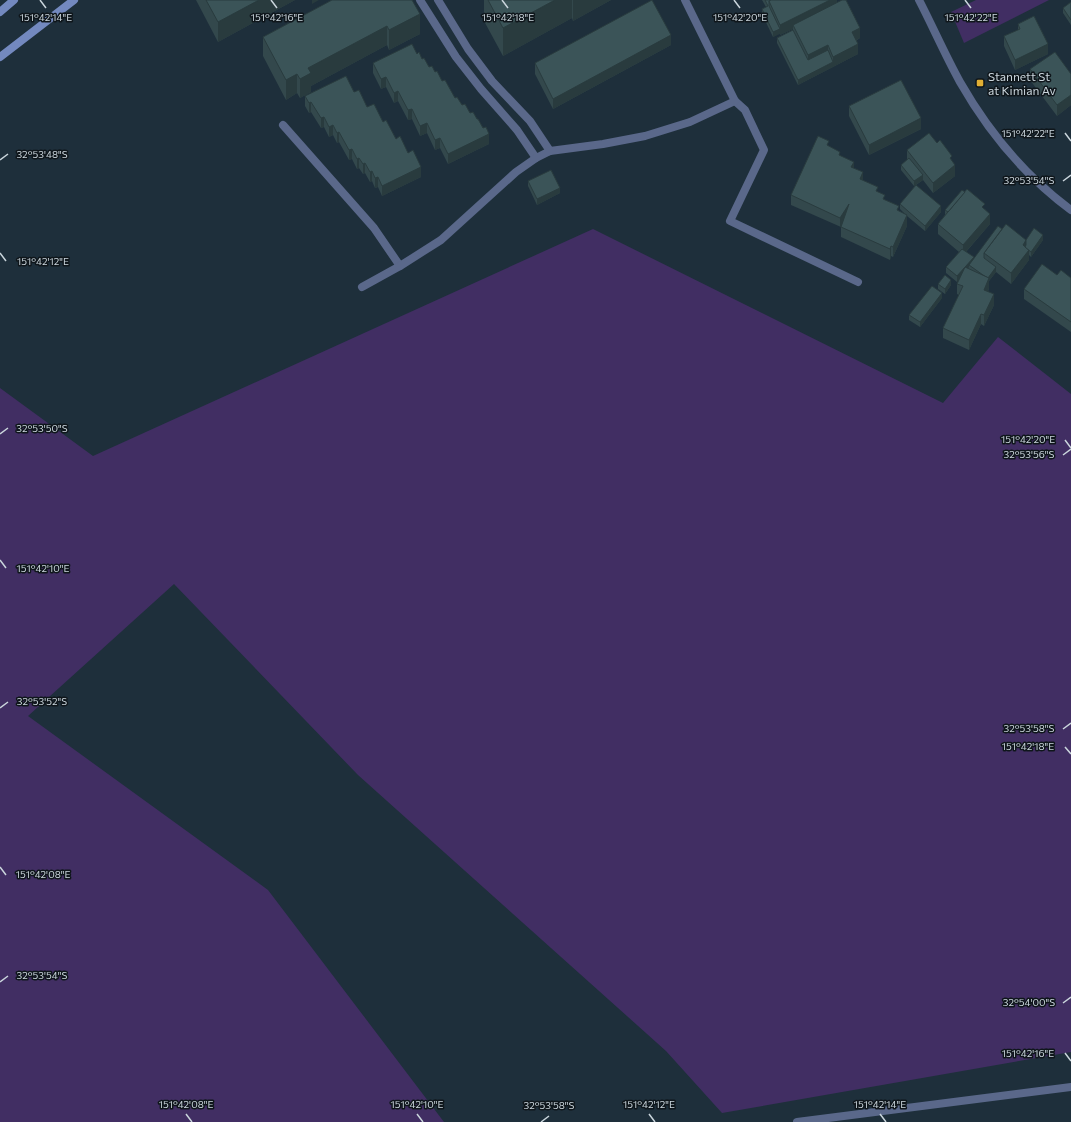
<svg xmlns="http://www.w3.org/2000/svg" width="1071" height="1122" viewBox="0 0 1071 1122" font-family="Commissioner,sans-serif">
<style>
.green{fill:#412e63}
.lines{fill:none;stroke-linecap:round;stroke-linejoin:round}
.service{stroke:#5a688a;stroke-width:8}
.minor{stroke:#5a688a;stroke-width:8}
.secondary{stroke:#7389bf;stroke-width:8}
.wall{fill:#33484c}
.shaded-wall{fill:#293b3e}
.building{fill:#3b5458;stroke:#293b3e}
.ticks{fill:none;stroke:#cad5dc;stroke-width:1.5}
.poi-dot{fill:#e1af34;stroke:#0f161b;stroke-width:1.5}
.labels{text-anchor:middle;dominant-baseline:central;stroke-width:3;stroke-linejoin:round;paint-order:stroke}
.poi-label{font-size:12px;fill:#cad5dc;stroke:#0f161b;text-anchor:start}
.ticks-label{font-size:10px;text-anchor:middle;fill:#cad5dc;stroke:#0f161b;stroke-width:3;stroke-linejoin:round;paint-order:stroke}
</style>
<rect width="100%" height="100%" fill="#1e2f3b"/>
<g class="green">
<path d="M976 0H1049L964 43 951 12Z"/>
<path d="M593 229 943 403 998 337 1071 394V1052L722 1113 666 1051 358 775 174 584 28 716 268 890 444 1122H0V388L93 456Z"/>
</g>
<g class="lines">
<g class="service">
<path d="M735 101 745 110 764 150 730 221 858 282"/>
<path d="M797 1122 1071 1087"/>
</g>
<g class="minor">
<path d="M420 0 456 57 481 89 517 130 536 158"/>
<path d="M438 0 468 49 492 81 530 121 550 151"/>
<path d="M919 0C933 27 945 55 960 82 988 131 1025 176 1071 210"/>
<path d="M283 125 374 228 400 266"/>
<path d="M362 287 400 266 441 240 516 172 536 158 550 151 603 144 645 136 690 122 735 101 685 0"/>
</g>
<g class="secondary">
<path d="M0 12 14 0"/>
<path d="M0 57 74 0"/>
</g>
</g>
<g class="wall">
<path d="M196 0H295L218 42Z"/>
<path d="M332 0 420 34 389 50 387 45 311 86V92L300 98 297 93 286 100 263 56V37Z"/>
<path d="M484 0H611L573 21 572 18 503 56 484 21Z"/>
<path d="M762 0H837V3L860 38 857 40 858 54 798 85 777 43V38L793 30V29L780 35V33L773 37 762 14V9L766 7Z"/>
<path d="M1071 2V25L1063 13V8Z"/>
<path d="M1018 24 1048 54 1015 70 1004 46V36L1018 30Z"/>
<path d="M671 45 553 109 535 74V63Z"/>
<path d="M417 54 422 59 429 67 435 72 442 81 455 98 470 113 489 144 448 164 440 148 435 150 427 133 420 136 412 119 408 120 398 101 394 103 386 87 381 89 373 73V63Z"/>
<path d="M1030 69 1071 74V105L1057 116 1030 80Z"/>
<path d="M354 92 367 107 383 122 396 139 421 177 382 196 378 187 375 188 372 181 370 182 365 173 363 174 359 168 357 169 352 159 349 160 339 142 337 143 333 135 329 137 324 127 321 128 311 112 309 113 305 106V96Z"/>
<path d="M849 106 921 129 869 155 849 116Z"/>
<path d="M829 146 840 156 854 168 863 181 878 192 885 200 899 211 906 215 900 209V204L916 185 914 186 901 170V165L907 160V150L952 161 955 176 933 193 923 180 916 185 941 212 925 231 907 216V226L893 257 891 256 890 260 841 237V227L791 205V195Z"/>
<path d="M528 181 560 193 537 205 528 186Z"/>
<path d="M985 209 990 224 966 252 974 259 1002 229 1026 240H1043L1031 257 1029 255V260L1011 284 996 272 989 281V288L988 292 994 305 984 326 981 324 969 350 943 338V328L959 295 957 294V284L960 277 957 282 946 273V267L959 252 938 234V224L945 215V210Z"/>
<path d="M1057 275 1071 278V332L1024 299V289Z"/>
<path d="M938 284 951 285 945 294 938 289Z"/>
<path d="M942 298 920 327 909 320V315Z"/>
</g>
<g class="shaded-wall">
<path d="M259 0H295L218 42V22Z"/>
<path d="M312 0H319L312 4Z"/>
<path d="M555 0H572V18L503 56V28Z"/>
<path d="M573 0H611L573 21Z"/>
<path d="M830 0H837V6L793 25V29L780 35V25Z"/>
<path d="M420 14V34L389 50V30Z"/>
<path d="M387 26V45L311 86V92L300 98V79L308 68Z"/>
<path d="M860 28V38L852 42V32Z"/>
<path d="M780 29V34L773 37V32Z"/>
<path d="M671 35V45L553 109V99Z"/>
<path d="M858 44V54L833 67V57Z"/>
<path d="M1048 44V54L1015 70V60Z"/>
<path d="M828 45V55L808 65V55Z"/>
<path d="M833 62V67L798 85V80Z"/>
<path d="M297 74V93L286 100V80Z"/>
<path d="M386 77V87L381 89V79Z"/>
<path d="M398 91V101L394 103V93Z"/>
<path d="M1071 95V105L1057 116V105Z"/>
<path d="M311 102V112L309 113V103Z"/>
<path d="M412 109V119L408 120V110Z"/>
<path d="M324 117V127L321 128V118Z"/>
<path d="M921 118V129L869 155V145Z"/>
<path d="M427 123V133L420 136V126Z"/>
<path d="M333 125V135L329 137V127Z"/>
<path d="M339 132V142L337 143V133Z"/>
<path d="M489 134V144L448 164V154Z"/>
<path d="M440 138V148L435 150V140Z"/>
<path d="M352 149V159L349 160V150Z"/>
<path d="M359 158V168L357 169V159Z"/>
<path d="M854 162V172L851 167Z"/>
<path d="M365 163V173L363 174V164Z"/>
<path d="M955 165V176L933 193V183Z"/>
<path d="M421 167V177L382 196V186Z"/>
<path d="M372 171V181L370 182V172Z"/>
<path d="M863 172V183L860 179Z"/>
<path d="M923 175V180L914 186V181Z"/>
<path d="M378 177V187L375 188V178Z"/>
<path d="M560 188V193L537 205V199Z"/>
<path d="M849 204V214L840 228V218Z"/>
<path d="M941 206V212L925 231V226Z"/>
<path d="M990 214V224L963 255V245Z"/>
<path d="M907 215V226L893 257V247Z"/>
<path d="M1043 235V240L1031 257V252Z"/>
<path d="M1026 240V248L1023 245Z"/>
<path d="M891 246V256L890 260V249Z"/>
<path d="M1029 250V260L1011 284V273Z"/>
<path d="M974 257V262L969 265V267L957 282V276Z"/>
<path d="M996 267V272L989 281V288L984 300V290L987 278Z"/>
<path d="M951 280V285L945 294V289Z"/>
<path d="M942 293V298L920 327V322Z"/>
<path d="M994 294V305L984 326V315Z"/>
<path d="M981 314V324L969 350V340Z"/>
</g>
<g class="building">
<path d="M206 0H259L218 22Z"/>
<path d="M332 0H412L420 14 389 30 387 26 308 68 311 73 300 79 297 74 286 80 263 37Z"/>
<path d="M488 0H555L503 28Z"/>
<path d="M652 0 671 35 553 99 535 63Z"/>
<path d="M765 0H771L769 1V6L780 29 773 32 762 9 768 6Z"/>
<path d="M771 0H830L780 25 769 1Z"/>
<path d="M842 0H846L860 28 852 32 858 44 833 57 828 45 808 55 793 25Z"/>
<path d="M1071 2V20L1063 8Z"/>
<path d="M1034 16 1048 44 1015 60 1004 36 1020 29 1018 24Z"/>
<path d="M793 30 808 60 828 50 833 62 798 80 777 38Z"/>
<path d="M412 44 417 54 419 52 422 59 424 58 429 67 432 66 435 72 437 71 442 81 445 80 455 98 457 97 462 105 465 104 470 113 473 112 477 119H478L483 128 486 127 489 134 448 154 440 138 435 140 427 123 420 126 412 109 408 110 398 91 394 93 386 77 381 79 373 63Z"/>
<path d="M1055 52 1071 74V95L1057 105 1030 69Z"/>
<path d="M346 76 354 92 359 90 367 107 374 104 383 122 386 120 396 139 400 136 408 153 413 150 421 167 382 186 378 177 375 178 372 171 370 172 365 163 363 164 359 158 357 159 352 149 349 150 339 132 337 133 333 125 329 127 324 117 321 118 311 102 309 103 305 96Z"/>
<path d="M901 80 921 118 869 145 849 106Z"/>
<path d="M929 133 937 143 940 140 952 156 950 158 955 165 933 183 907 150Z"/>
<path d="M818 136 829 141 827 145 840 152 839 155 854 162 851 167 863 172 860 179 878 187 876 191 885 195 883 199 899 206 897 210 907 215 893 247 891 246 890 249 841 227 849 204 840 218 791 195Z"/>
<path d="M909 158 923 175 914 181 901 165Z"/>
<path d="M551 170 560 188 537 199 528 181Z"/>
<path d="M916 185 941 206 925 226 900 204Z"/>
<path d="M967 189 985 204 982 207 990 214 963 245 938 224Z"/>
<path d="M962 190 965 192 948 212 945 210Z"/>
<path d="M1006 224 1026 240 1023 245 1029 250 1011 273 984 253Z"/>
<path d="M998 226 1002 229 984 253V258L996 267 988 278 983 275 969 265Z"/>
<path d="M1034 228 1043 235 1031 252 1025 247 1026 245V240Z"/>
<path d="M962 249 974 257 957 276 946 267Z"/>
<path d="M1042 264 1057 275 1061 270 1071 278V322L1024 289Z"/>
<path d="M965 267 989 278 984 290 994 294 984 315 981 314 969 340 943 328 963 286 957 284Z"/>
<path d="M945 275 951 280 945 289 938 284Z"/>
<path d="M932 286 942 293 920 322 909 315Z"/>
</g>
<path class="ticks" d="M40 0 46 8M271 0 277 8M502 0 508 8M734 0 740 8M965 0 971 8M1065 133 1071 141M0 160 8 154M1063 181 1071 175M0 253 6 261M0 434 8 428M1065 440 1071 448M1063 455 1071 449M0 560 6 568M0 708 8 702M1063 729 1071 723M1065 747 1071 754M0 867 6 875M0 982 8 976M1063 1003 1071 997M1065 1053 1071 1061M186 1114 192 1122M417 1114 423 1122M649 1114 655 1122M880 1114 886 1122M541 1122 549 1116"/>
<rect class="poi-dot" x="976" y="79" width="8" height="8" rx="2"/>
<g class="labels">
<g class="poi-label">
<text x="988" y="76">Stannett St<tspan x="988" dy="14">at Kimian Av</tspan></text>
</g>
</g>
<g class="ticks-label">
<text x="46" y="21">151°42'14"E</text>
<text x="277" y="21">151°42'16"E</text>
<text x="508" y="21">151°42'18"E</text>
<text x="740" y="21">151°42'20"E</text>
<text x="971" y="21">151°42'22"E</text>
<text x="1028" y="137">151°42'22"E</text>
<text x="42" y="158">32°53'48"S</text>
<text x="1029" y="184">32°53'54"S</text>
<text x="43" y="265">151°42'12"E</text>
<text x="42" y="432">32°53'50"S</text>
<text x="1028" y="443">151°42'20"E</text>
<text x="1029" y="458">32°53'56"S</text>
<text x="43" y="572">151°42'10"E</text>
<text x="42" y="705">32°53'52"S</text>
<text x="1029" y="732">32°53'58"S</text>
<text x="1028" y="750">151°42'18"E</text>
<text x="43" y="878">151°42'08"E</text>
<text x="42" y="979">32°53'54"S</text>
<text x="1029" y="1006">32°54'00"S</text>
<text x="1028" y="1057">151°42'16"E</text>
<text x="186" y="1108">151°42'08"E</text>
<text x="417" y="1108">151°42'10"E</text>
<text x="649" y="1108">151°42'12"E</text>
<text x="880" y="1108">151°42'14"E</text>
<text x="549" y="1109">32°53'58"S</text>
</g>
</svg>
